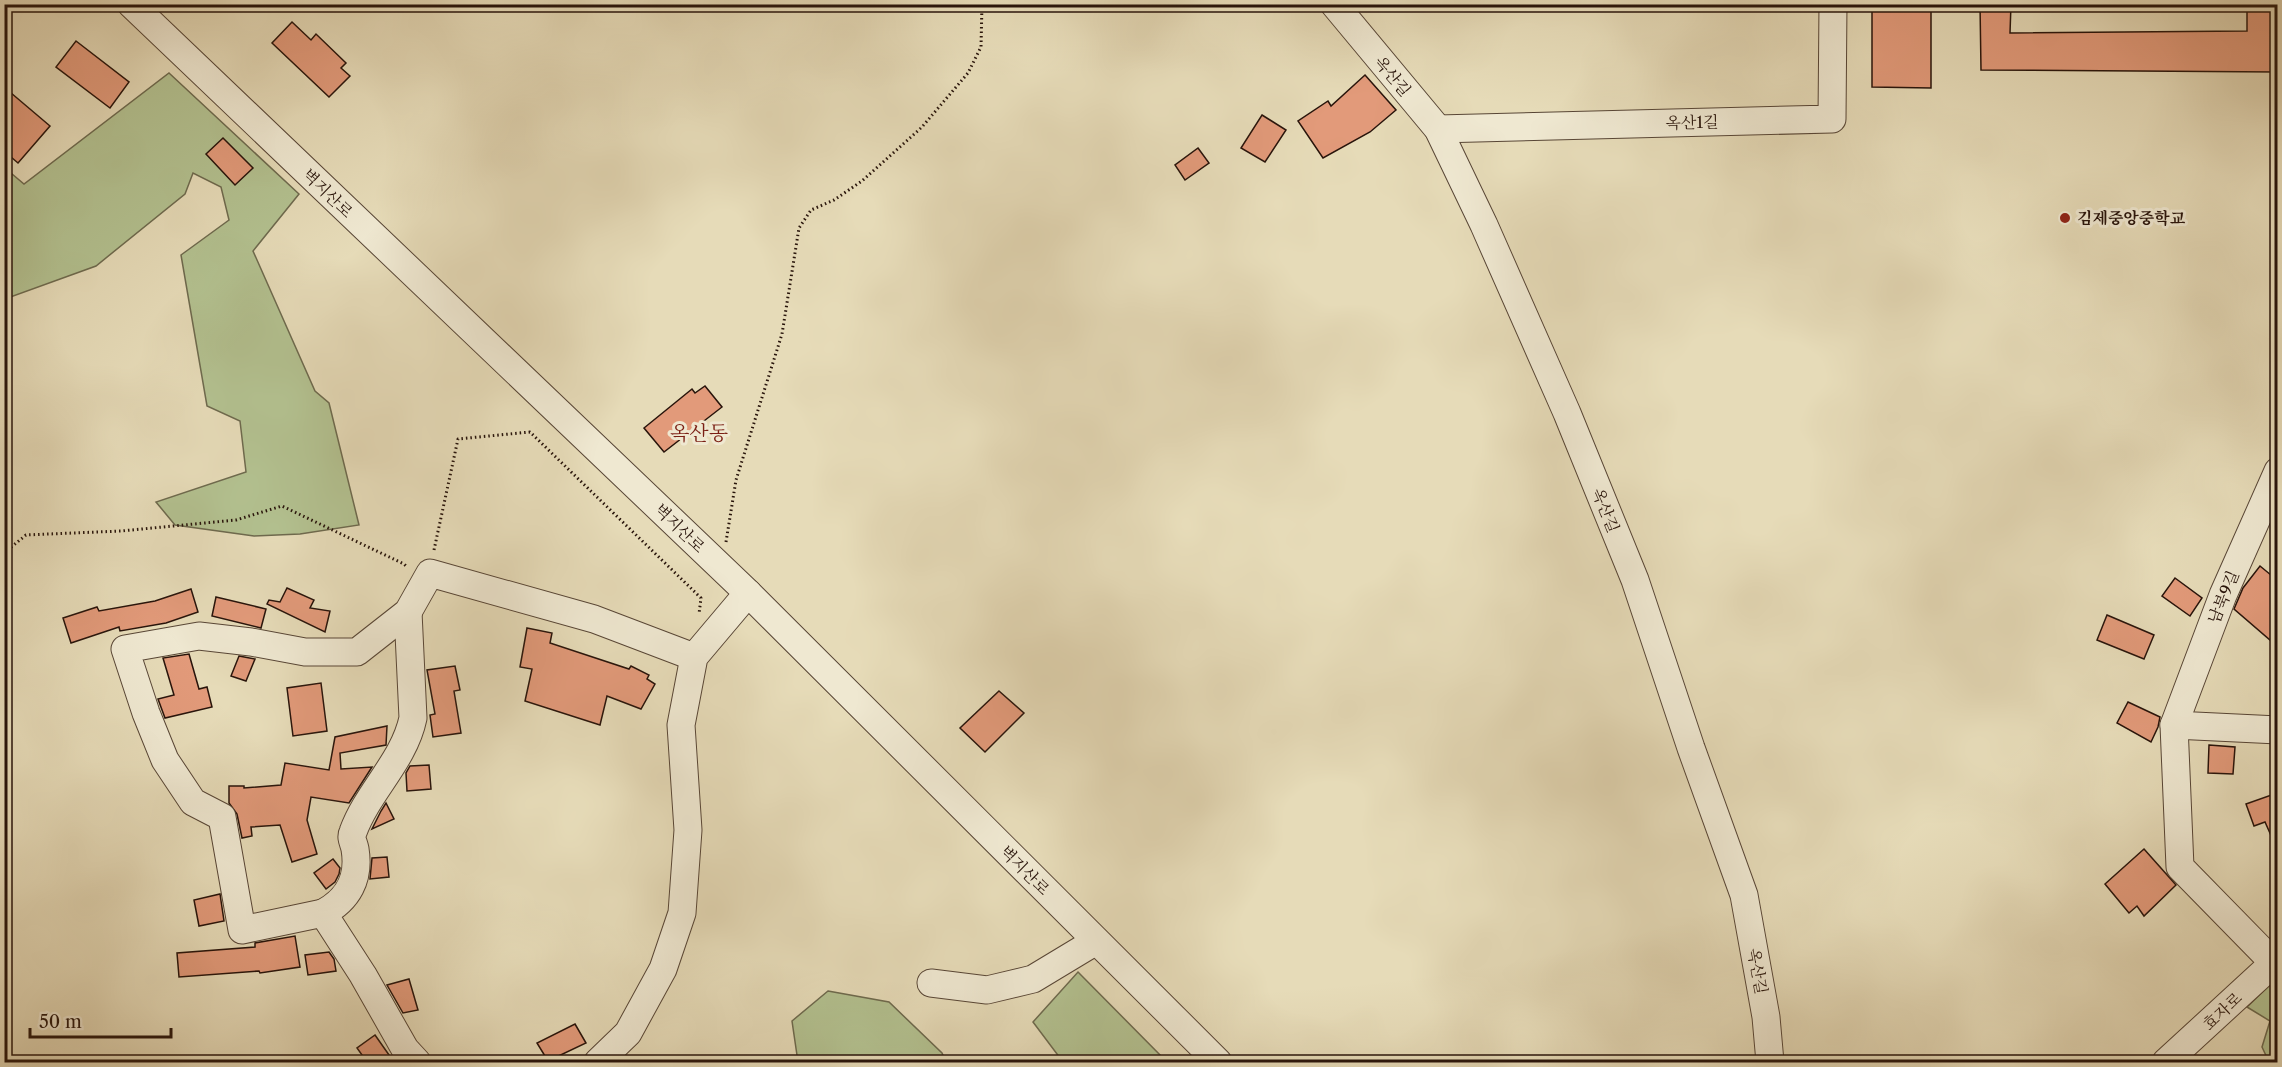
<svg xmlns="http://www.w3.org/2000/svg" width="2282" height="1067" viewBox="0 0 2282 1067" font-family="'Libre Caslon Text','Noto Serif KR',serif">
<style>
.green{fill:#b3c190;stroke:#6e6a4e;stroke-width:1.5}
.building{fill:#e29a7a;stroke:#28140b;stroke-width:1.5}
.lines{fill:none;stroke-linecap:round;stroke-linejoin:round}
.minor-casing{stroke:#584636;stroke-width:29}
.path{stroke:#28140b;stroke-width:3;stroke-dasharray:1.5 3;stroke-linecap:butt}
.minor{stroke:#efe8d1;stroke-width:27}
.poi-dot{fill:#8f2418;stroke:#efe8d1;stroke-width:2}
.labels{text-anchor:middle;dominant-baseline:central;stroke-width:6;stroke-linejoin:round;paint-order:stroke}
.street-label{font-size:16px;fill:#28140b;stroke:#efe8d1}
.poi-label{font-size:16px;font-weight:bold;fill:#28140b;stroke:#efe8d1;text-anchor:start}
.quarter-label{font-size:20px;fill:#7a1f14;stroke:#efe8d1}
</style>
<rect width="100%" height="100%" fill="#e6dbb8"/>
<filter id="stains"><feTurbulence type="fractalNoise" baseFrequency=".00333" numOctaves="4"/><feColorMatrix values="0 0 0 0 .2 0 0 0 0 .09 0 0 0 0 .02 0 0 0 .5 -.17"/></filter>
<radialGradient id="worn" r=".72"><stop offset=".6" stop-color="#630" stop-opacity="0"/><stop offset="1" stop-color="#630" stop-opacity=".3"/></radialGradient>
<g class="green">
<path d="M169 73 299 194 253 251 315 391 329 403 359 525 300 534 254 536 175 525 156 502 246 472 240 421 207 406 181 255 229 220 221 187 193 173 185 194 96 266 5 299V168L24 184Z"/>
<path d="M1078 972 1167 1062H1063L1033 1022Z"/>
<path d="M2277 978V1062H2269L2262 1047 2270 1021 2247 1007Z"/>
<path d="M828 991 889 1002 942 1053 946 1062H798L792 1021Z"/>
</g>
<g class="building">
<path d="M1872 4H1931V88L1872 87Z"/>
<path d="M1980 4H2011L2010 33 2247 31V4H2277V72L1981 70Z"/>
<path d="M292 22 311 40 316 34 346 63 341 68 350 76 329 97 272 43Z"/>
<path d="M76 41 129 82 110 108 56 67Z"/>
<path d="M1365 75 1396 110 1370 132 1323 158 1298 121 1328 101 1331 106Z"/>
<path d="M4 87 50 126 18 163 4 151Z"/>
<path d="M1262 115 1286 130 1265 162 1241 148Z"/>
<path d="M223 138 253 168 235 185 206 154Z"/>
<path d="M1198 148 1209 163 1185 180 1175 165Z"/>
<path d="M705 386 722 407 664 452 644 428 692 389 695 393Z"/>
<path d="M2260 566 2277 580V646L2234 609 2243 588Z"/>
<path d="M2175 578 2202 598 2190 616 2162 596Z"/>
<path d="M287 588 314 600 310 608 330 611 325 632 267 604 269 600 280 602Z"/>
<path d="M191 589 198 612 166 623 120 631 119 627 71 643 63 618 97 607 99 611 155 601Z"/>
<path d="M216 597 266 609 261 628 212 616Z"/>
<path d="M2107 615 2154 635 2144 659 2097 640Z"/>
<path d="M527 628 552 633 550 643 629 669 631 666 649 675 647 679 655 684 641 709 607 696 600 725 525 701 532 669 520 667Z"/>
<path d="M189 654 199 689 207 687 212 707 165 718 158 699 174 695 163 658Z"/>
<path d="M239 656 255 659 246 681 231 676Z"/>
<path d="M455 666 460 690 454 691 461 733 433 737 430 715 435 714 427 670Z"/>
<path d="M321 683 327 731 293 736 287 688Z"/>
<path d="M999 691 1024 713 985 752 960 728Z"/>
<path d="M2128 702 2160 717 2158 727 2151 742 2117 723Z"/>
<path d="M387 726 386 745 340 753 341 769 372 767 349 803 311 797 307 820 317 854 292 862 280 825 251 827 252 836 242 838 237 814 229 803V786H244V788L281 785 285 763 329 770 335 737Z"/>
<path d="M2209 745 2235 747 2233 774 2208 773Z"/>
<path d="M429 765 431 789 407 791 406 773 410 766Z"/>
<path d="M2277 793V849L2265 822 2254 826 2246 804Z"/>
<path d="M386 803 394 819 372 829 381 811Z"/>
<path d="M2144 849 2176 885 2144 916 2137 906 2129 913 2105 884Z"/>
<path d="M387 857 389 877 370 879 372 858Z"/>
<path d="M333 859 340 868 339 874 335 882 326 889 314 873Z"/>
<path d="M220 894 224 921 199 926 194 900Z"/>
<path d="M295 936 300 967 260 973 259 971 179 977 177 953 255 947V943Z"/>
<path d="M329 952 334 959 336 971 308 975 305 955Z"/>
<path d="M409 979 418 1010 403 1013 387 985Z"/>
<path d="M575 1024 586 1043 548 1061 537 1043Z"/>
<path d="M375 1035 394 1062H367L357 1048Z"/>
</g>
<g class="lines">
<defs>
<g id="minor">
<path d="M131 4 748 593 1218 1062"/>
<path d="M1334 4 1438 129 1484 225 1567 413 1635 580 1691 748 1744 895 1766 1017 1770 1062"/>
<path d="M1438 129 1832 119 1833 4"/>
<path d="M2174 725 2278 730"/>
<path d="M323 913C348 900 360 879 355 849 354 843 350 838 353 832 368 791 404 761 413 718L408 612"/>
<path d="M2274 963 2180 867 2174 725 2223 595 2278 471"/>
<path d="M931 983 987 990 1033 979 1096 941"/>
<path d="M417 1062 405 1049 363 975 323 913 242 930 222 817 193 802 165 760 146 713 125 649 199 636 251 642 305 652H357L408 612 430 573 594 619 694 657"/>
<path d="M598 1062 628 1033 663 969 682 913 688 830 681 725 694 657 748 593"/>
<path d="M2166 1062 2278 959"/>
</g>
</defs>
<use href="#minor" class="minor-casing"/>
<g class="path">
<path d="M726 542 736 480 782 334 799 228 811 210 834 200 862 181 922 127 968 73 981 47 982 4"/>
<path d="M434 550 458 439 530 432 701 598 699 614"/>
<path d="M4 553 26 535 121 531 236 520 282 506 404 564 407 567"/>
</g>
<use href="#minor" class="minor"/>
</g>
<circle class="poi-dot" cx="2065" cy="218" r="6"/>
<g class="labels">
<g class="street-label">
<text transform="translate(1393 76) rotate(50)">옥산길</text>
<text transform="translate(1692 122) rotate(-1)">옥산1길</text>
<text transform="translate(328 193) rotate(44)">벽지산로</text>
<text transform="translate(1606 510) rotate(68)">옥산길</text>
<text transform="translate(680 528) rotate(44)">벽지산로</text>
<text transform="translate(2223 597) rotate(-68)">남북9길</text>
<text transform="translate(1025 870) rotate(45)">벽지산로</text>
<text transform="translate(1758 971) rotate(80)">옥산길</text>
<text transform="translate(2222 1011) rotate(-43)">효자로</text>
</g>
<g class="poi-label">
<text x="2077" y="218">김제중앙중학교</text>
</g>
<g class="quarter-label">
<text x="699" y="433">옥산동</text>
</g>
</g>
<rect width="2282" height="1067" fill="none" stroke="#e6dbb8" stroke-width="24"/>
<rect x="6" y="6" width="2270" height="1055" fill="none" stroke="#28140b" stroke-width="3"/>
<rect x="12" y="12" width="2258" height="1043" fill="none" stroke="#28140b" stroke-width="1.5"/>
<path d="M30 1028v9h141v-9" fill="none" stroke="#28140b" stroke-width="3"/>
<text x="39" y="1028" font-size="18" fill="#28140b" stroke="#efe8d1" stroke-width="4.5" paint-order="stroke">50 m</text>
<rect width="100%" height="100%" filter="url(#stains)"/>
<rect width="100%" height="100%" fill="url(#worn)"/>
</svg>
